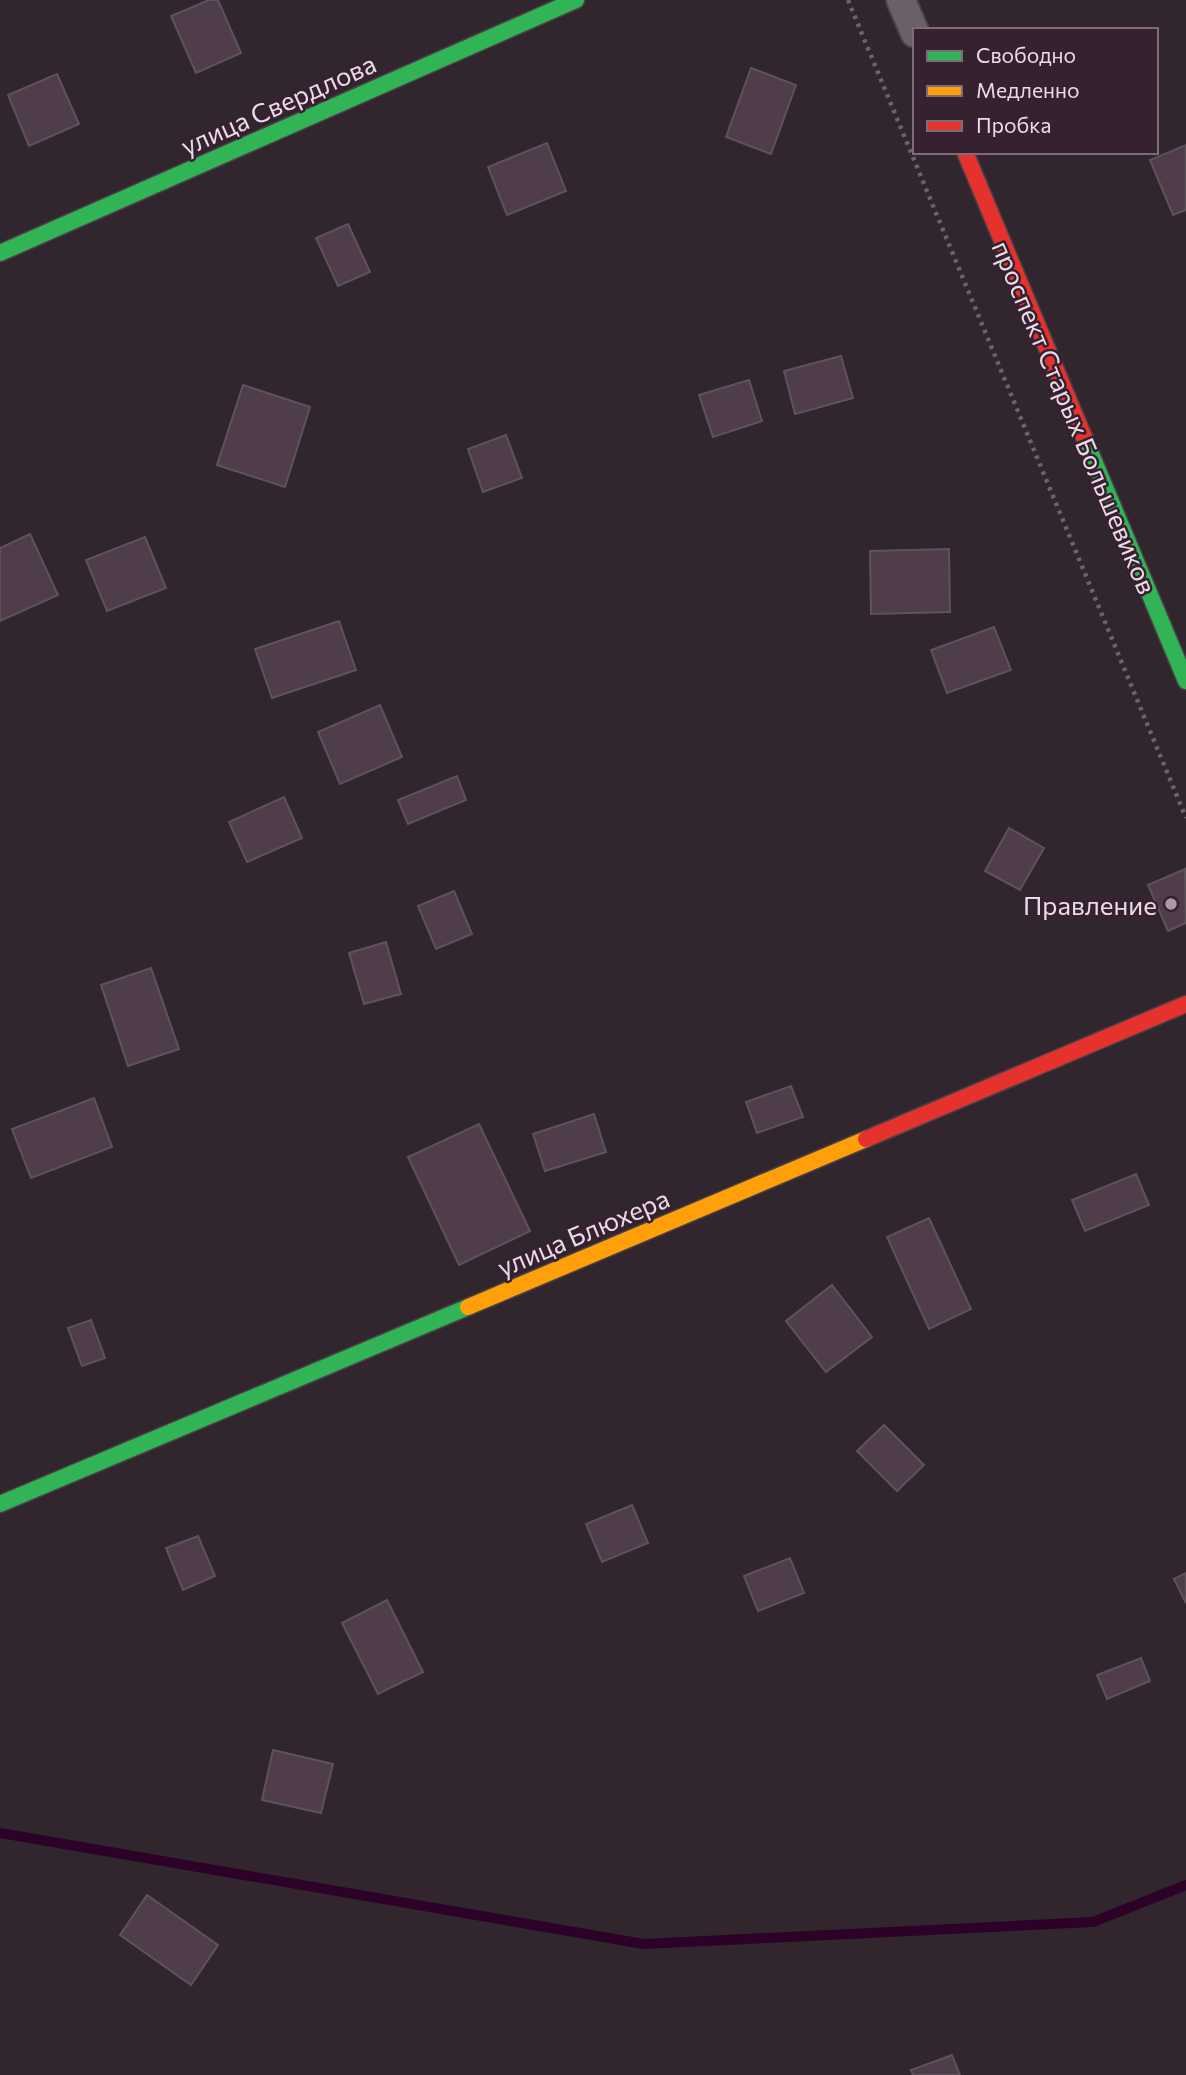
<svg xmlns="http://www.w3.org/2000/svg" width="1186" height="2075" viewBox="0 0 1186 2075" font-family="Commissioner,sans-serif">
<style>
.lines{fill:none;stroke-linecap:round;stroke-linejoin:round}
.stream{stroke:#2c0326;stroke-width:10}
.building{fill:#4f3d4b;stroke:#5e535b;stroke-width:2}
.street-casing{stroke:#4a4148;stroke-width:32}
.fast-casing{stroke:#4a4148;stroke-width:19}
.slow-casing{stroke:#4a4148;stroke-width:19}
.jam-casing{stroke:#4a4148;stroke-width:19}
.path{stroke:#6c636a;stroke-width:4.5;stroke-dasharray:3.5 5;stroke-linecap:butt}
.street{stroke:#6a6067;stroke-width:28}
.fast{stroke:#30b455;stroke-width:16}
.slow{stroke:#ff9f0a;stroke-width:16}
.jam{stroke:#e5322d;stroke-width:16}
.poi-dot{fill:#a99ca6;stroke:#362131;stroke-width:2.5}
.labels{text-anchor:middle;dominant-baseline:central;stroke-width:5;stroke-linejoin:round;paint-order:stroke}
.street-label{font-size:26px;fill:#eadbe6;stroke:#362131}
.poi-label{font-size:26px;fill:#eadbe6;stroke:#362131;text-anchor:end}
</style>
<rect width="100%" height="100%" fill="#31262e"/>
<g class="lines">
<path class="stream" d="M0 1833 644 1944 1093 1922 1186 1885"/>
</g>
<g class="building">
<path d="M209 0H218L241 53 196 73 171 16Z"/>
<path d="M751 68 796 85 771 154 726 137Z"/>
<path d="M57 74 79 124 29 146 8 95Z"/>
<path d="M547 143 566 191 507 215 488 167Z"/>
<path d="M1186 145V210L1173 215 1150 160Z"/>
<path d="M348 224 370 272 338 286 316 238Z"/>
<path d="M841 356 853 398 795 414 784 371Z"/>
<path d="M749 380 762 421 713 437 699 395Z"/>
<path d="M243 385 310 407 285 487 217 465Z"/>
<path d="M506 435 522 478 483 492 468 449Z"/>
<path d="M30 534 58 595 0 621V548Z"/>
<path d="M145 537 166 588 107 611 86 560Z"/>
<path d="M949 549 950 612 871 614 870 551Z"/>
<path d="M339 621 356 670 272 698 255 649Z"/>
<path d="M994 627 1011 670 947 693 931 650Z"/>
<path d="M380 705 402 757 340 784 318 732Z"/>
<path d="M457 776 466 800 408 824 398 800Z"/>
<path d="M284 797 302 838 247 862 229 822Z"/>
<path d="M1009 828 1044 848 1020 890 985 871Z"/>
<path d="M1185 869 1186 923 1168 931 1148 885Z"/>
<path d="M454 891 472 934 436 949 418 906Z"/>
<path d="M386 942 401 994 364 1004 349 953Z"/>
<path d="M151 968 179 1049 128 1066 101 985Z"/>
<path d="M791 1086 803 1117 757 1133 746 1102Z"/>
<path d="M94 1098 112 1147 31 1178 12 1129Z"/>
<path d="M594 1114 606 1152 545 1171 533 1134Z"/>
<path d="M479 1124 530 1231 459 1265 408 1157Z"/>
<path d="M1136 1174 1149 1205 1085 1231 1072 1200Z"/>
<path d="M929 1218 971 1309 929 1329 887 1237Z"/>
<path d="M832 1285 872 1337 826 1372 786 1321Z"/>
<path d="M91 1320 105 1358 82 1366 68 1328Z"/>
<path d="M884 1425 924 1465 897 1491 857 1451Z"/>
<path d="M632 1505 648 1543 602 1562 586 1524Z"/>
<path d="M198 1536 215 1576 183 1590 166 1548Z"/>
<path d="M790 1558 804 1593 758 1611 744 1576Z"/>
<path d="M1186 1573V1603L1174 1579Z"/>
<path d="M387 1600 423 1672 378 1694 342 1623Z"/>
<path d="M1141 1658 1150 1681 1107 1699 1097 1675Z"/>
<path d="M273 1750 333 1764 321 1813 262 1800Z"/>
<path d="M147 1895 218 1945 191 1985 120 1935Z"/>
<path d="M952 2055 960 2075H913L911 2070Z"/>
</g>
<g class="lines">
<defs>
<path id="street" d="M901 0 915 33"/>
<g id="fast">
<path d="M0 253 576 0"/>
<path d="M1084 437 1186 681"/>
<path d="M0 1504 468 1307"/>
</g>
<path id="slow" d="M468 1307 866 1139"/>
<g id="jam">
<path d="M965 152 1084 437"/>
<path d="M866 1139 1186 1004"/>
</g>
</defs>
<use href="#street" class="street-casing"/>
<use href="#fast" class="fast-casing"/>
<use href="#slow" class="slow-casing"/>
<use href="#jam" class="jam-casing"/>
<path class="path" d="M848 0 1186 818"/>
<use href="#street" class="street"/>
<use href="#fast" class="fast"/>
<use href="#slow" class="slow"/>
<use href="#jam" class="jam"/>
</g>
<circle class="poi-dot" cx="1171" cy="904" r="7"/>
<g class="labels">
<g class="street-label">
<text transform="translate(278 104) rotate(-24)">улица Свердлова</text>
<text transform="translate(1075 417) rotate(67)">проспект Старых Большевиков</text>
<text transform="translate(583 1232) rotate(-23)">улица Блюхера</text>
</g>
<g class="poi-label">
<text x="1157" y="904">Правление</text>
</g>
</g>
<rect x="913" y="28" width="245" height="126" fill="#362131" stroke="#7e6b79" stroke-width="2"/>
<rect x="927" y="51" width="35" height="10" fill="#30b455" stroke="#7e6b79" stroke-width="2"/>
<text x="976" y="63" font-size="21" fill="#eadbe6">Свободно</text>
<rect x="927" y="86" width="35" height="10" fill="#ff9f0a" stroke="#7e6b79" stroke-width="2"/>
<text x="976" y="98" font-size="21" fill="#eadbe6">Медленно</text>
<rect x="927" y="121" width="35" height="10" fill="#e5322d" stroke="#7e6b79" stroke-width="2"/>
<text x="976" y="133" font-size="21" fill="#eadbe6">Пробка</text>
</svg>
